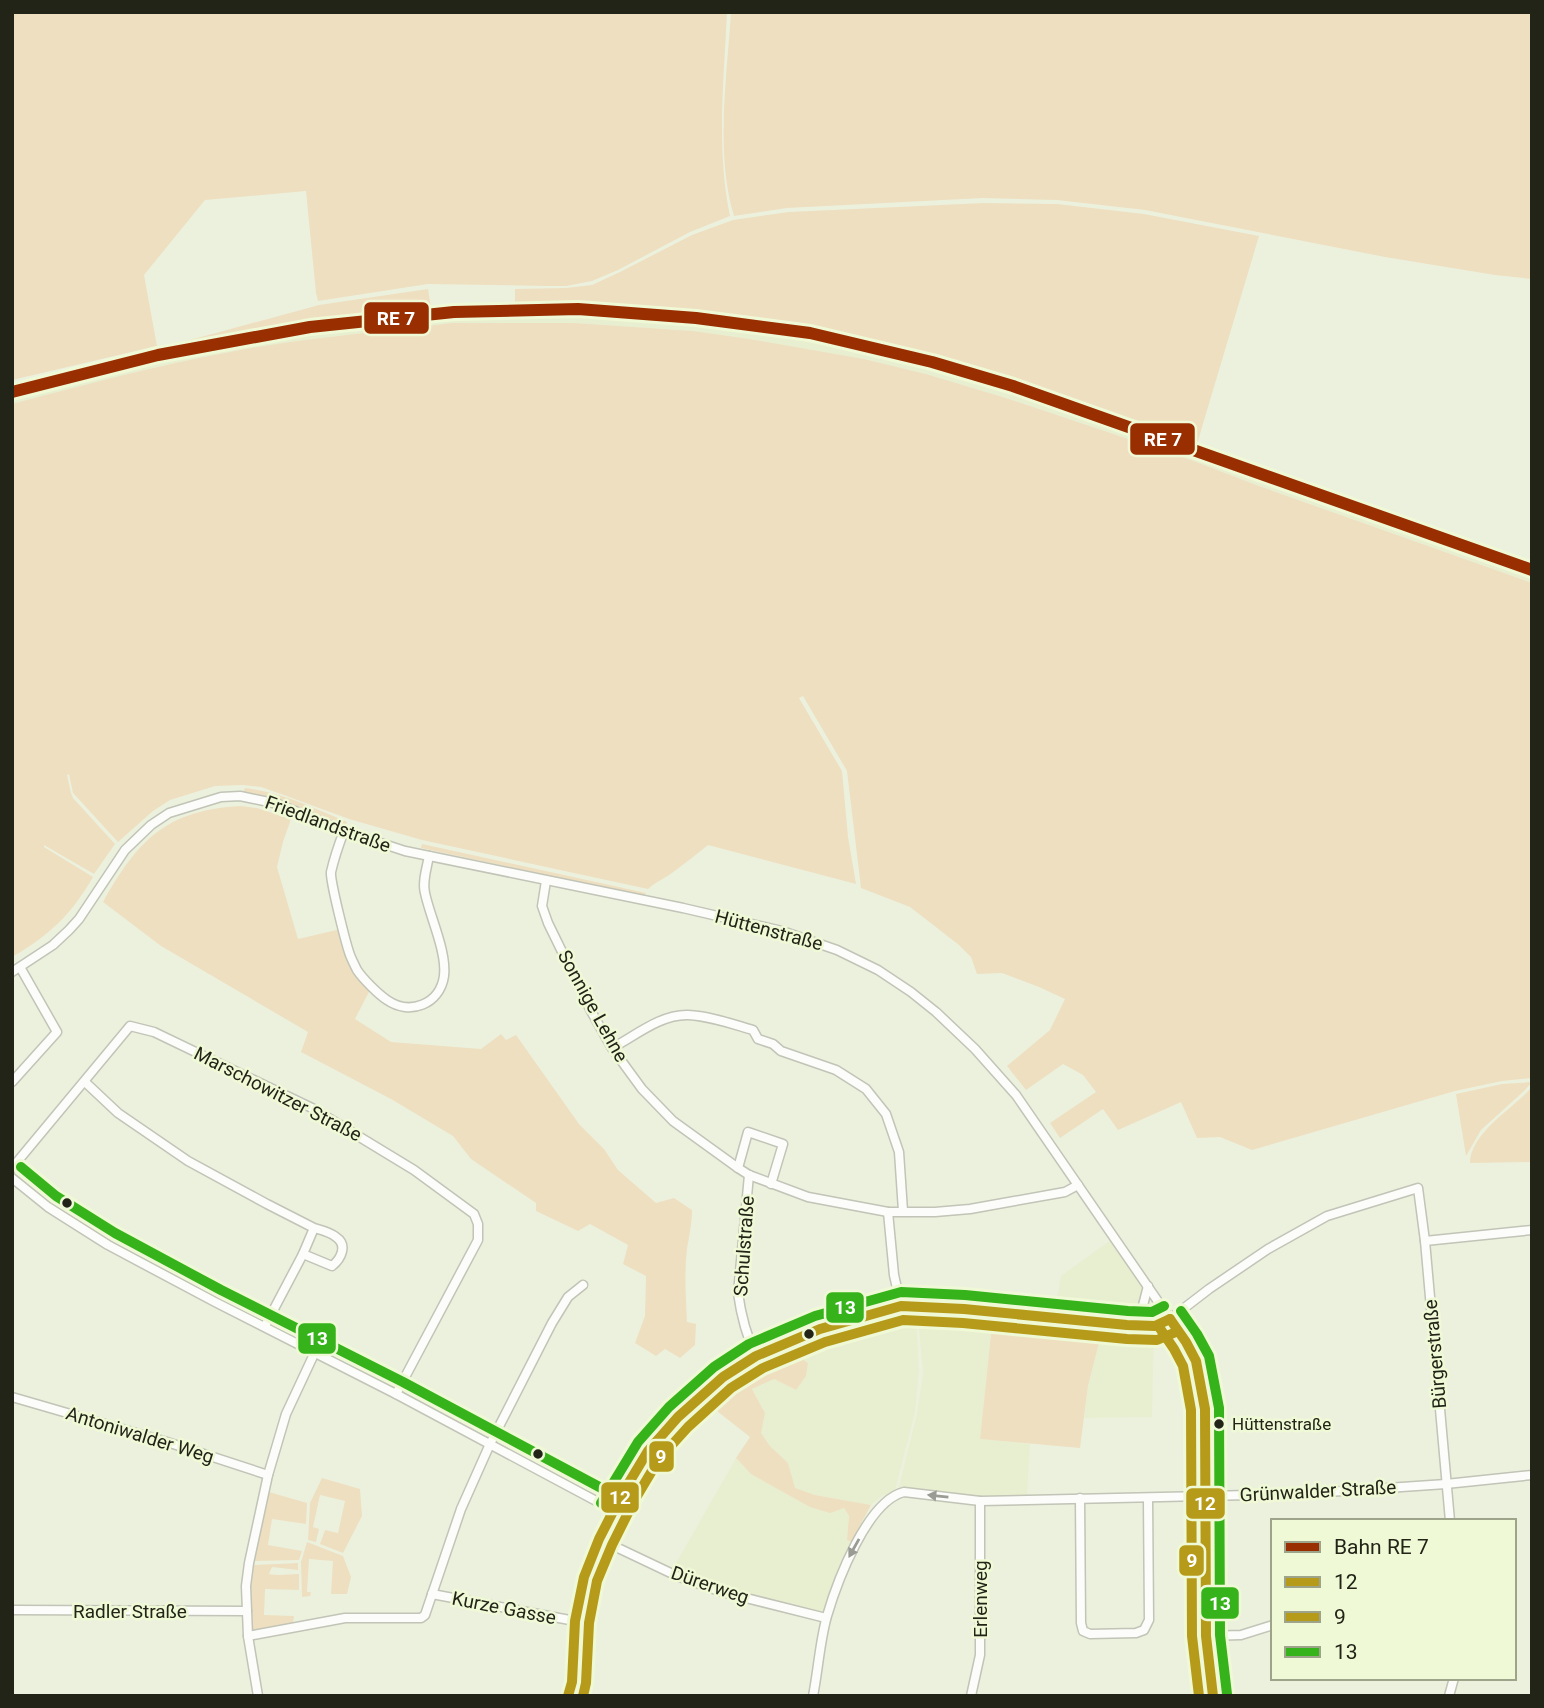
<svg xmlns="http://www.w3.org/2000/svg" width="1544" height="1708" viewBox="0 0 1544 1708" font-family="Roboto,sans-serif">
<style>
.built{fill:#e8efd0}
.green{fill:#eedfc0}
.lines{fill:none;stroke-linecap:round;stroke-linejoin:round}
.street-casing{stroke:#c1c4b6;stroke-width:11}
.street{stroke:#fcfdfa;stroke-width:8}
.bus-1-casing{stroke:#f0f9d6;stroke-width:16}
.bus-2-casing{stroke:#f0f9d6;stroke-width:16}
.bus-3-casing{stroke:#f0f9d6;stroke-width:16}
.bus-1{stroke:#b69b1a;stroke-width:10}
.bus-2{stroke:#b69b1a;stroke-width:10}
.bus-3{stroke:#36b31b;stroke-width:10}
.rail-1-casing{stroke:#f0f9d6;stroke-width:18}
.rail-1{stroke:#992e00;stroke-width:12}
.oneway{fill:#999b94}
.bus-dot{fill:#212417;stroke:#f0f9d6;stroke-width:2.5}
.labels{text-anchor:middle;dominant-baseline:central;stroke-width:5;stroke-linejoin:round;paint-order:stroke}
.bus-label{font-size:17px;fill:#212417;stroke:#f0f9d6;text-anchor:start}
.street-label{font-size:19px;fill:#212417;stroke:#f0f9d6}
.line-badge{stroke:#f0f9d6;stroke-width:2.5}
.badge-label{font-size:19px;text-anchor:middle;font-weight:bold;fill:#fff}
</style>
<rect width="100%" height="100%" fill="#ecf1de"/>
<g class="built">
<path d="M578 304 698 312 811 326 934 354 1197 444 1532 563V583L1259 486 1191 460 1006 398 926 374 864 359 693 331 575 323H452L309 340 230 352 160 366 12 404V388L158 351 229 336 309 323 453 308Z"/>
<path d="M1111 1240 1142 1285V1296L1137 1311 1130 1322 1054 1314 1061 1276Z"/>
<path d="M910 1311 917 1330 919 1372 915 1413 894 1494 889 1497 883 1495 871 1505 815 1495 794 1488 788 1463 770 1446 761 1433 765 1413 752 1389 774 1379 796 1390 808 1363 786 1348 846 1327 901 1312Z"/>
<path d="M915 1311 993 1315 980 1439 1030 1444 1027 1497 982 1498 898 1491 917 1413 923 1373 919 1330Z"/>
<path d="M1103 1327 1154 1331 1152 1417 1084 1418 1088 1386Z"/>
<path d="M736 1458 751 1474 844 1508 849 1516 847 1540 851 1542 824 1613 725 1590 672 1570Z"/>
</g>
<g class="green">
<path d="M12 12H727C724 81 716 148 730 216L690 232 618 270 592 281 566 286H548L428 284 318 301 316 293 306 191 205 200 144 275 157 346 12 380Z"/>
<path d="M731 12H1532V279L1495 275 1385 257 1145 210 1057 200 983 198 787 208 734 216C715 154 727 76 731 12Z"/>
<path d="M984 203 1057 204 1144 214 1259 236 1197 444 934 354 869 339 811 326 698 312 596 305 453 308 309 323 229 336 158 351 12 388V384L190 340 319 305 428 289 431 308 453 305 515 303V289L566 288 592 285 620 272 692 235 733 220 789 212Z"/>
<path d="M452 323H575L693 331 749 339 864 359 926 374 1006 398 1191 460 1259 486 1532 583V1078L1502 1081 1455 1091 1252 1150 1220 1137 1197 1138 1181 1102 1118 1130 1103 1109 1060 1138 1050 1123 1096 1092 1083 1075 1063 1064 1026 1090 1007 1066 1050 1030 1065 999 1039 987 1002 973 977 974 971 957 959 945 910 907 861 888 847 771 803 696 799 698 842 771 848 837 856 884 708 845C698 853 687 862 676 870 666 878 657 881 648 889L422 840 349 819 281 794 261 787 243 785 215 786 170 800 153 811 118 842 73 793 69 774 67 775 71 793 73 798 115 844 94 874 44 845V847L93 877C71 915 50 935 12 957V404C84 385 157 365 230 352 303 338 378 332 452 323Z"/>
<path d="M245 788C280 792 314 808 347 822L345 827 280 800 243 792Z"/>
<path d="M241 806 257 808 291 819 283 842 277 867 298 939 341 929 347 954 371 988 355 1019 391 1042 481 1049 501 1034 506 1040 516 1035 579 1124 604 1149 618 1170 656 1203 674 1198 692 1210C692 1224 689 1236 687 1249 684 1273 686 1298 687 1322L696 1324 695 1345 680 1358 665 1349 656 1356 635 1343 645 1316 646 1276 623 1264 628 1245 590 1224 578 1231 536 1211V1203L471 1159 453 1136 391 1099 301 1052 308 1032 161 946 103 902C138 840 166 810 241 806Z"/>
<path d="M422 844 646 893 644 896 421 848Z"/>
<path d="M1532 1082 1524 1091 1481 1130 1466 1156 1456 1094 1502 1084Z"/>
<path d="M1532 1087V1162L1470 1163C1470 1133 1514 1108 1532 1087Z"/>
<path d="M993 1315 1023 1317 1103 1327 1088 1386 1080 1448 980 1439Z"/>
<path d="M786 1348 808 1363 806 1376 796 1390 774 1379 752 1389 765 1413 761 1433 770 1446 788 1463 795 1488 815 1495 871 1505 851 1542 847 1540 849 1516 844 1508 830 1513 810 1507 751 1474 736 1458 750 1437 703 1400 726 1380 758 1359Z"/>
<path d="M322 1478 360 1489 362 1516 343 1553 320 1544 325 1530 338 1533 345 1501 320 1495 313 1527 319 1529 316 1542 308 1540 310 1503Z"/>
<path d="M269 1492 307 1503 306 1524 272 1519 268 1545 302 1551 299 1560 254 1561Z"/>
<path d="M307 1542 343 1556 351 1577 347 1594H331L333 1561 309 1559 307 1592H311L310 1596 302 1597 301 1562Z"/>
<path d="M298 1563V1570L272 1567 269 1574C280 1576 288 1574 299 1574V1590L265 1589 264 1615 294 1616 293 1623 253 1630 251 1587 254 1565Z"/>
</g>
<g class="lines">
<defs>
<g id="street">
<path d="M344 831C339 844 334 859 331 872 330 881 346 944 350 955 352 960 355 966 357 970 363 979 378 994 387 1000 410 1016 440 1004 444 976 447 952 430 917 425 893 422 882 427 867 429 856"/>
<path d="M546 881 542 906 548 923 591 1011 612 1048 642 1089 673 1121 738 1168 749 1175 808 1197 888 1212H935L970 1209 1065 1192 1078 1185"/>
<path d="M12 972 53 945 69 930 79 919 125 850 151 825 169 813 221 797 240 796 278 804 344 831 405 851 683 908 782 931 837 950 878 970 911 992 936 1012 975 1049 1016 1095 1168 1316 1186 1342 1196 1361 1205 1409 1206 1636 1213 1696"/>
<path d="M612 1048C635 1036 661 1014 688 1015 710 1016 732 1024 753 1030L758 1039 773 1044 781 1051 836 1070 866 1089 886 1114 899 1152 903 1211"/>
<path d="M12 1082 57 1032 20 967"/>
<path d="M85 1082 118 1113 188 1161 267 1204 314 1228 303 1254 332 1266C341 1259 348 1245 336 1237 330 1232 321 1230 314 1228"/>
<path d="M12 1168 130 1026 154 1032 312 1108 414 1170 474 1214 478 1224V1240L396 1394"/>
<path d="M738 1168 748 1132 783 1144 771 1184"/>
<path d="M749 1175 738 1293C741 1315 746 1335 756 1356"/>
<path d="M12 1178 48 1207 108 1245 215 1302 396 1394 613 1510"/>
<path d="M888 1212 894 1275 901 1306"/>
<path d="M1425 1241 1532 1230"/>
<path d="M1134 1325 1141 1313 1148 1286"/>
<path d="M265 1326 303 1254"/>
<path d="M12 1397 167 1442 268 1475"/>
<path d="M1080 1498 1081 1623 1083 1631 1090 1634 1136 1633 1144 1630 1149 1620 1148 1498"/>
<path d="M599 1539 677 1576 722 1592 826 1618"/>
<path d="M432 1594 575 1621"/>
<path d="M12 1610 247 1611"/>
<path d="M248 1636 345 1618H421L425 1615 461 1509 490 1444 552 1323 568 1297 583 1285"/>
<path d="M1206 1636 1241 1635 1273 1625"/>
<path d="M258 1696 248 1636 246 1586 249 1563 268 1475 286 1414 315 1352"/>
<path d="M568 1696 572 1682"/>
<path d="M576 1696 572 1682 575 1621 584 1577 599 1539 613 1510 648 1451 678 1417 723 1377 756 1356 820 1329 901 1306H926L964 1309 1127 1325 1155 1326 1170 1319 1209 1289 1268 1249 1327 1216 1418 1188 1425 1241 1450 1521"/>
<path d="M813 1696C818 1671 820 1640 827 1616 837 1582 867 1501 904 1492L980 1501 1298 1494 1446 1484 1532 1475"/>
<path d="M971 1696 980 1655V1501"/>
<path d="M1449 1696 1454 1678"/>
</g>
</defs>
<use href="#street" class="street-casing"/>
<use href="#street" class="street"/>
<defs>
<g id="bus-1">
<path d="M1170 1319 1186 1342 1196 1361 1205 1409 1206 1636 1213 1696"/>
<path d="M568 1696 572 1682 575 1621 584 1577 599 1539 622 1494 648 1451 678 1417 723 1377 756 1356 820 1329 901 1306 964 1309 1127 1325 1155 1326 1170 1319"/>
</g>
<g id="bus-2">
<path d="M1159 1327 1174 1349 1183 1366 1191 1410 1192 1636 1199 1696"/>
<path d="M583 1696 586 1683 589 1623 597 1581 612 1545 634 1501 659 1459 688 1427 731 1388 763 1368 825 1342 903 1320 963 1323 1127 1339 1157 1340 1176 1332"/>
</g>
<g id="bus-3">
<path d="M21 1167 56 1196 115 1233 221 1290 403 1382 620 1498"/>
<path d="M1181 1311 1197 1334 1209 1356 1219 1408 1220 1635 1227 1694"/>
<path d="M601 1503 638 1442 669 1407 714 1367 749 1344 815 1316 901 1292 965 1295 1128 1311 1152 1312 1164 1306"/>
</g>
</defs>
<use href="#bus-1" class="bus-1-casing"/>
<use href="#bus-2" class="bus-2-casing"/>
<use href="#bus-3" class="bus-3-casing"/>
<use href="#bus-1" class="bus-1"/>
<use href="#bus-2" class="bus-2"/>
<use href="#bus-3" class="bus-3"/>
<defs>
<path id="rail-1" d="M12 392 158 355 310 327 454 312 578 309 696 318 810 333 932 362 1013 386 1532 570"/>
</defs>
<use href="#rail-1" class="rail-1-casing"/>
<use href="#rail-1" class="rail-1"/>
</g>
<defs><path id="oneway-solid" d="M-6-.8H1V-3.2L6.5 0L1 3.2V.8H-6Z" transform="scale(1.75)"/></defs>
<g class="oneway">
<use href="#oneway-solid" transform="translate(938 1496) rotate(-174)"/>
<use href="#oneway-solid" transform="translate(854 1548) rotate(119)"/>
</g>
<g class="bus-dot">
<circle cx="67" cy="1203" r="6"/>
<circle cx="809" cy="1334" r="6"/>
<circle cx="1219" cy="1424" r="6"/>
<circle cx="538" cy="1454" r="6"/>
</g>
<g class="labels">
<g class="bus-label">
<text x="1232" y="1424">Hüttenstraße</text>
</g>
<g class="street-label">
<text transform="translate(328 824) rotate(20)">Friedlandstraße</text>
<text transform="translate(769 930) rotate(15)">Hüttenstraße</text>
<text transform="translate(593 1006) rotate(61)">Sonnige Lehne</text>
<text transform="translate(278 1094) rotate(27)">Marschowitzer Straße</text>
<text transform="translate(744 1246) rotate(-86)">Schulstraße</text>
<text transform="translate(1435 1354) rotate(-95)">Bürgerstraße</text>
<text transform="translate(140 1435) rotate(17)">Antoniwalder Weg</text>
<text transform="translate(1318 1491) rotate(-3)">Grünwalder Straße</text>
<text transform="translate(710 1585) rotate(19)">Dürerweg</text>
<text transform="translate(980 1599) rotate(-90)">Erlenweg</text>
<text transform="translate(504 1608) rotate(11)">Kurze Gasse</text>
<text x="130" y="1611">Radler Straße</text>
</g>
</g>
<g class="line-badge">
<rect x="363" y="301" width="67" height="34" rx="7" fill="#992e00"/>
<rect x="1129" y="422" width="67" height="34" rx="7" fill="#992e00"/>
<rect x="825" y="1291" width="40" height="33" rx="7" fill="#36b31b"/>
<rect x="297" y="1322" width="40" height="33" rx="7" fill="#36b31b"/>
<rect x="648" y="1440" width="27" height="33" rx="7" fill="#b69b1a"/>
<rect x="600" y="1481" width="40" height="33" rx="7" fill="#b69b1a"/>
<rect x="1185" y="1487" width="41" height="33" rx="7" fill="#b69b1a"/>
<rect x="1178" y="1544" width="27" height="33" rx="7" fill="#b69b1a"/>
<rect x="1200" y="1586" width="40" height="34" rx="7" fill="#36b31b"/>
</g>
<g class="badge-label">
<text x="396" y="325">RE 7</text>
<text x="1163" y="446">RE 7</text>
<text x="845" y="1314">13</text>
<text x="317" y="1345">13</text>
<text x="661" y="1463">9</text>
<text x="620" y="1504">12</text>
<text x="1205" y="1510">12</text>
<text x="1192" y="1567">9</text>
<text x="1220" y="1610">13</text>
</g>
<rect width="1544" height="1708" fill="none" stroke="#212417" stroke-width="28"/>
<rect x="1271" y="1519" width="245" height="161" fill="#f0f9d6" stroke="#9da48a" stroke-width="2"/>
<rect x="1285" y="1542" width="35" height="10" fill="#992e00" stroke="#9da48a" stroke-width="2"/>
<text x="1334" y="1554" font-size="21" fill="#212417">Bahn RE 7</text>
<rect x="1285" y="1577" width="35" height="10" fill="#b69b1a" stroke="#9da48a" stroke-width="2"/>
<text x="1334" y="1589" font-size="21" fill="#212417">12</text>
<rect x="1285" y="1612" width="35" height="10" fill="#b69b1a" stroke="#9da48a" stroke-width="2"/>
<text x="1334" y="1624" font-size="21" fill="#212417">9</text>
<rect x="1285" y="1647" width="35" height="10" fill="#36b31b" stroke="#9da48a" stroke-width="2"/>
<text x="1334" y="1659" font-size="21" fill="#212417">13</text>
</svg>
